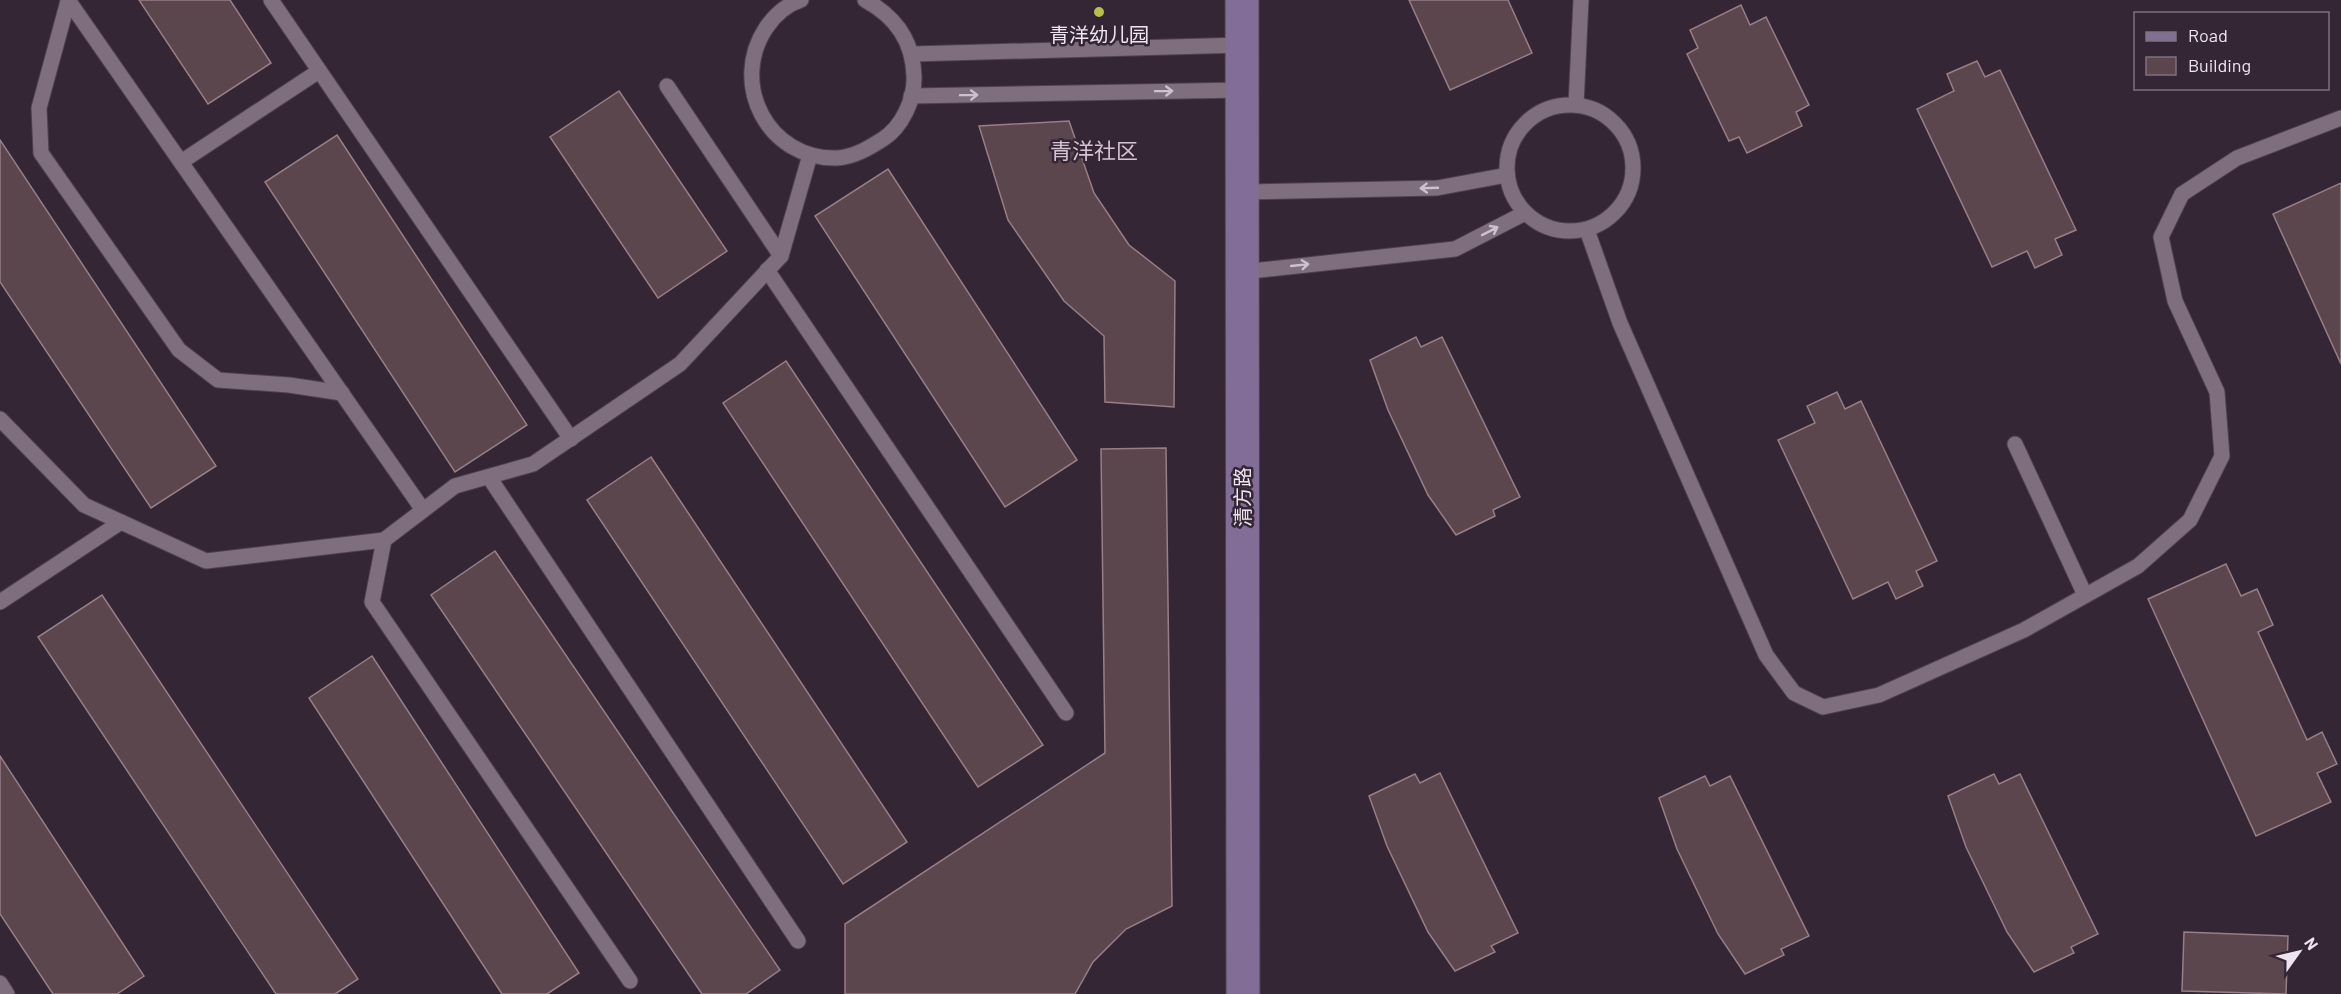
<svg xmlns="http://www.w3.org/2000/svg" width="2341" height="994" viewBox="0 0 2341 994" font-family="Barlow,'Noto Sans SC',sans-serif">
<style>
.building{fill:#5c464e;stroke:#977e87;stroke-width:1.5}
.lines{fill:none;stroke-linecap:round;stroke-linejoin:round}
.lane-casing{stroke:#4d424e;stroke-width:17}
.secondary-casing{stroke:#4d424e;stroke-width:35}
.lane{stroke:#7e6e7e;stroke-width:15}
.secondary{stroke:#826d97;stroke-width:33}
.oneway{stroke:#ccc1cc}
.poi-dot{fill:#b9c046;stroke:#342634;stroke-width:2}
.labels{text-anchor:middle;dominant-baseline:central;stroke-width:5;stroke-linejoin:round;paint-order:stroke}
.poi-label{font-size:20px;fill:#ede4ed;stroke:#342634}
.street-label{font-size:20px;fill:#ede4ed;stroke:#342634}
.quarter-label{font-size:22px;fill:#d5c2d5;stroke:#342634}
</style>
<rect width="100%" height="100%" fill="#342634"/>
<g class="building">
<path d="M139 0H230L271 63 208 104Z"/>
<path d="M1409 0H1508L1532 53 1450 90Z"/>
<path d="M1741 5 1750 25 1766 17 1809 105 1796 112 1802 126 1747 153 1739 137 1729 141 1687 54 1698 48 1690 30Z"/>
<path d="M1977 61 1985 77 2000 70 2076 230 2055 239 2062 255 2035 268 2027 251 1992 267 1917 109 1954 91 1947 74Z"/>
<path d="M619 91 727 251 658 298 550 137Z"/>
<path d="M1069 121 1094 193 1129 245 1175 281 1174 407 1105 402 1104 336 1064 301 1008 220 979 126Z"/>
<path d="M337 135 527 425 455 472 265 182Z"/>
<path d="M0 140 216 466 151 508 0 282Z"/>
<path d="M888 169 1077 460 1005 507 815 216Z"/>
<path d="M2341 183V364L2273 214Z"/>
<path d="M1416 337 1421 347 1442 337 1520 497 1493 510 1495 516 1456 535 1428 495 1388 410 1370 360Z"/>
<path d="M786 361 1043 745 978 787 723 403Z"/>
<path d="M1837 392 1845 409 1861 401 1937 561 1916 571 1923 586 1896 599 1888 582 1853 599 1778 440 1815 423 1807 406Z"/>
<path d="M1166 448 1172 906 1126 929 1093 962 1075 994H845V924L1105 753 1101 449Z"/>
<path d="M651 457 907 842 843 884 587 500Z"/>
<path d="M495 551 780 970 746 994H702L431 595Z"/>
<path d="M2226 564 2241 596 2257 589 2273 625 2258 632 2307 740 2322 732 2337 764 2317 773 2331 802 2256 836 2148 599Z"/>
<path d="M102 595 358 979 335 994H276L38 637Z"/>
<path d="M372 656 579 973 547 994H502L309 698Z"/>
<path d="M0 756 144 976 117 994H53L0 914Z"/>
<path d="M1440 773 1518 933 1491 946 1495 952 1455 971 1428 932 1387 846 1369 796 1415 774 1420 783Z"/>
<path d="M1994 774 1999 784 2020 774 2098 934 2071 947 2074 953 2034 972 2007 932 1966 847 1948 796Z"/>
<path d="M1705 776 1710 786 1730 776 1809 936 1781 949 1784 955 1745 974 1718 934 1677 849 1659 798Z"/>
<path d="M2184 932 2288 936 2286 994 2182 991Z"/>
</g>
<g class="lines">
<defs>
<g id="lane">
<path d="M68 0 423 510"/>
<path d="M271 0 571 439"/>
<path d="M801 0C786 5 774 16 766 28 729 84 768 160 837 158 854 157 869 148 883 139 902 127 915 99 914 76 913 41 896 17 865 0"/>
<path d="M68 1 39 108 41 153 179 350 218 380 289 385 342 393"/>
<path d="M912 54 1242 45"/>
<path d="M667 86 781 256"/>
<path d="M911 96 1242 90"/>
<circle cx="1570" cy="168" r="63"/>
<path d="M1576 105 1581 0"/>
<path d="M181 162 319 71"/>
<path d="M1242 192 1437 188 1507 175"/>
<path d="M1587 230 1620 323 1766 655 1794 693 1823 707 1879 695 2024 630 2138 566 2190 520 2222 456 2217 392 2175 301 2161 237 2182 194 2237 158 2341 118"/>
<path d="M767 270 1066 713"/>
<path d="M1242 272 1455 249 1525 213"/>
<path d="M0 419 84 505 206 561 384 540"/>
<path d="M2015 444 2085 595"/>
<path d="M489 477 798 941"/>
<path d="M0 602 121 522"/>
<path d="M630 981 372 602 384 540 455 486 533 464 680 364 781 256 810 155"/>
<path d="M0 983 7 994"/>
</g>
<path id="secondary" d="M1242 0 1243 994"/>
</defs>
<use href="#lane" class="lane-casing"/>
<use href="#secondary" class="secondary-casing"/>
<use href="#lane" class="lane"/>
<use href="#secondary" class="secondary"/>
</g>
<defs><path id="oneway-shaft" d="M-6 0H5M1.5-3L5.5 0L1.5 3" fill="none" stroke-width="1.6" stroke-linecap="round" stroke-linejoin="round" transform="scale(1.5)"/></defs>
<g class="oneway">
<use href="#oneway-shaft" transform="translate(1164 91) rotate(-1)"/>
<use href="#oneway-shaft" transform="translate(969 95) rotate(-1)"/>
<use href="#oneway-shaft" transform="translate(1429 188) rotate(178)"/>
<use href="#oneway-shaft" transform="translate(1490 231) rotate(-27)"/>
<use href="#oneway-shaft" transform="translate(1300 265) rotate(-6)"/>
</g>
<circle class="poi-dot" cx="1099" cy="12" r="6"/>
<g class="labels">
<g class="poi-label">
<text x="1099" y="34">青洋幼儿园</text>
</g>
<g class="street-label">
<text transform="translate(1242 497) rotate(-90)">清方路</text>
</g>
<g class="quarter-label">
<text x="1094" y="150">青洋社区</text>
</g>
</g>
<rect x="2134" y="12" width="195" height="78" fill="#342634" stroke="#7e727e" stroke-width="1.5"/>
<rect x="2146" y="32" width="30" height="9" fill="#826d97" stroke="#7e727e" stroke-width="1.5"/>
<text x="2188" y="42" font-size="18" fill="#ede4ed">Road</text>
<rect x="2146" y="57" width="30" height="18" fill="#5c464e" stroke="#7e727e" stroke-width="1.5"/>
<text x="2188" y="72" font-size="18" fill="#ede4ed">Building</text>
<g transform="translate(2299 952) rotate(56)" stroke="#342634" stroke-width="4.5" paint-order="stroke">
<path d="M0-4.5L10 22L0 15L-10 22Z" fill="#ede4ed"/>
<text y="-9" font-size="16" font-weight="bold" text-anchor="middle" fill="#ede4ed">N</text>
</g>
</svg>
